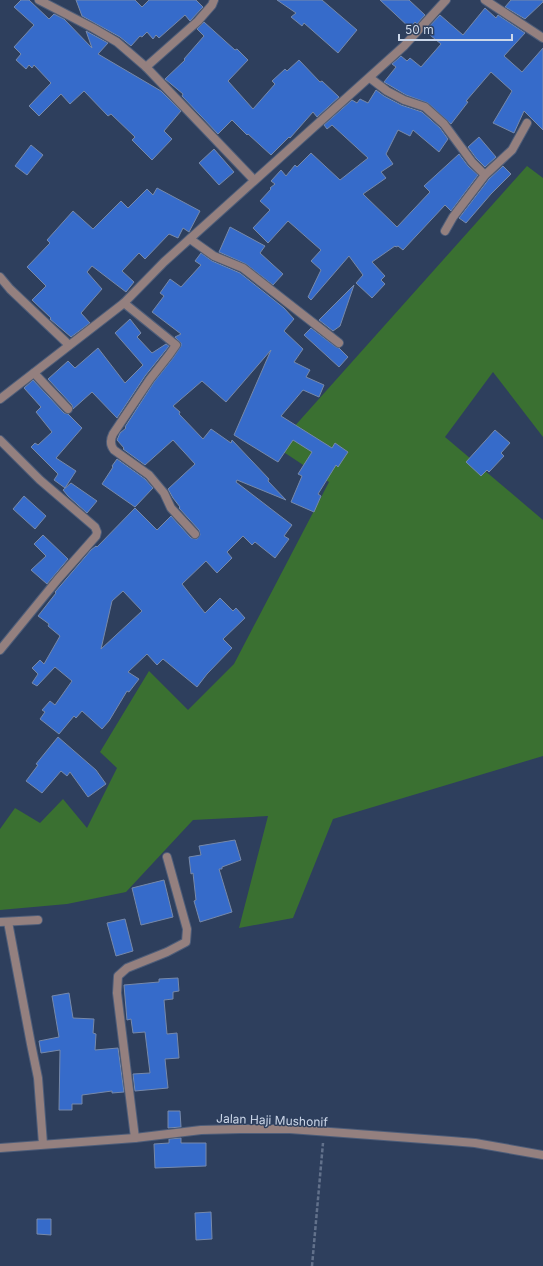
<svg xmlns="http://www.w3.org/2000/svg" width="543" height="1266" viewBox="0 0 543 1266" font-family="Inter,sans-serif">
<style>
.green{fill:#3a7031}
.building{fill:#366bca;stroke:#7689ab;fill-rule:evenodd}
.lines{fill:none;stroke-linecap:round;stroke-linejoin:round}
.street-casing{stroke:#4e5d79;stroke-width:10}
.path{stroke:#62718b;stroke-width:2.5;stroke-dasharray:4 2;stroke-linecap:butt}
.street{stroke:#94807f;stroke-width:8}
.labels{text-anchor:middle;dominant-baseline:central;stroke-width:3;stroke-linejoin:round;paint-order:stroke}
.street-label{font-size:12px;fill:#ccd7e9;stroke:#2e3f5d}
</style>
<rect width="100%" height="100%" fill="#2e3f5d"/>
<path class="green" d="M527 166 543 178V437L493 372 445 437 543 520V756L333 819 293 918 239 928 268 816 193 820 126 892 67 904 0 910V829L15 808 40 823 63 799 87 828 117 768 100 752 149 671 188 710 234 664 329 482 276 447Z"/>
<g class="building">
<path d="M21 0H29L49 19 54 14 64 19 92 48 86 31 108 43 98 54 161 91 181 111 164 131 172 139 152 160 132 140 135 137 111 114 108 116 84 91 70 104 61 94 39 116 29 106 51 83 34 65 32 68 29 65 26 69 16 60 21 54 14 47 34 25 14 7Z"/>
<path d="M76 0H135L142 7 149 0H196L203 7 190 21 185 15 159 38 156 35 153 39 147 32 142 37 140 36 131 46 120 37 82 16Z"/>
<path d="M277 0H322L357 30 338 53 304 23 302 26 291 17 296 13Z"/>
<path d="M380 0H409L425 15 417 24 415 22 410 28Z"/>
<path d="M511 0H543V2L525 19 505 7Z"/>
<path d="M485 8 496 18 498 15 525 33 504 56 522 72 543 48V130L524 111 514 133 493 123 512 91 491 72 466 101 468 102 451 124 428 103 406 95 384 82 396 67 392 64 401 56 407 61 410 58 421 67 441 44 425 31 440 15 463 35Z"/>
<path d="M204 22 235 50 237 49 248 60 228 81 253 109 275 84 272 81 285 69 287 71 299 60 320 82 322 81 339 97 317 117 313 112 290 138 289 137 271 155 248 134 247 135 232 120 218 134 182 96 183 94 165 79 185 60 184 59 204 36 197 29Z"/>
<path d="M376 90 384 96 401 105 422 112 440 128 448 139 439 152 413 130 410 136 398 130 386 154 393 164 381 172 386 178 363 194 397 227 430 192 424 186 459 154 468 166 478 175 451 211 445 205 403 250 398 246 396 247 395 246 372 262 385 276 381 280 385 284 372 298 356 283 363 275 349 256 311 300 308 297 321 270 311 261 321 250 288 221 268 243 253 228 270 210 260 201 271 189 270 188 275 184 271 181 281 170 286 176 295 165 297 167 311 153 340 180 368 158 332 125 327 129 324 125 352 100 357 103 360 99 368 103Z"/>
<path d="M479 137 496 157 485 167 476 158 468 147Z"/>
<path d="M31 145 43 155 27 175 15 166Z"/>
<path d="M214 149 234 172 219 185 199 163Z"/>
<path d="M503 166 511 174 491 194 466 223 459 218 489 179Z"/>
<path d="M157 188 200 211 189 232 183 228 178 238 169 234 145 259 139 253 122 271 134 282 126 292 92 266 87 272 102 289 81 313 90 323 71 337 50 319 51 318 32 300 46 286 27 267 50 243 47 240 73 211 93 229 121 201 128 208 147 189 153 195Z"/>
<path d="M230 227 265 246 260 253 283 274 273 285 246 264 219 252Z"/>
<path d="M201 253 212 261 240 273 284 308 294 319 284 331 303 349 294 362 310 370 306 377 324 385 319 397 303 390 281 416 332 448 335 443 348 452 338 467 336 465 318 494 321 496 314 512 291 502 302 476 298 474 312 452 293 440 278 462 234 435 271 350 226 402 202 381 173 406 180 412 179 414 203 439 211 429 231 443 232 440 269 479 268 481 286 500 237 480 236 482 292 525 284 536 289 539 275 558 255 542 252 545 243 536 227 552 232 558 217 573 206 561 182 584 205 613 220 598 233 611 236 608 245 618 223 639 232 648 207 674 197 687 163 659 157 665 147 654 128 672 139 679 129 692 127 691 109 721 102 729 82 711 76 718 74 716 59 734 40 719 45 712 42 710 50 701 55 705 72 681 55 667 37 686 32 683 38 674 32 668 40 660 44 664 60 636 48 626 49 624 38 616 56 593 55 592 91 550 96 546 97 547 135 508 157 530 171 516 191 538 197 539 200 535 199 530 179 508 180 507 173 498 168 489 195 464 173 440 145 465 123 449 124 448 117 440 120 433 126 428 125 427 154 382 173 358 181 346V343L175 337 181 334 152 312 164 296 160 293 170 279 181 287 201 265 195 261ZM123 591 142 611 101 649 112 601Z"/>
<path d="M354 285 340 326 333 331 319 320Z"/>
<path d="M130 319 141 333 137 337 152 353 166 344 169 346 145 376 117 418 92 392 73 409 72 405 48 379 68 361 75 368 98 348 125 383 143 365 115 333Z"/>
<path d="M311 328 336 347 339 348 348 357 339 367 304 335Z"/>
<path d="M33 380 64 413 68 414 82 428 56 458 76 471 65 488 54 480 58 474 31 447 35 443 38 445 52 432 36 412 41 407 24 388Z"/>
<path d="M495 430 510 443 501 453 504 456 489 472 487 470 481 476 466 462Z"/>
<path d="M117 459 145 479 153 488 135 507 102 484 113 467 112 466Z"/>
<path d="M71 483 97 501 87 513 68 496 63 490Z"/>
<path d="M24 496 46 516 35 529 13 509Z"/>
<path d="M43 535 68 559 47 584 31 570 46 556 34 544Z"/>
<path d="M58 737 96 770 106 784 88 797 70 772 67 776 61 771 42 793 26 781 38 765 36 764Z"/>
<path d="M235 840 241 860 222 867V869H219L232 912 200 922 194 901 196 900 193 873 191 874 189 857 201 855 199 846Z"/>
<path d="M164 880 173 917 141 925 132 888Z"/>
<path d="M125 919 133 951 116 956 107 923Z"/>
<path d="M178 978 179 991 173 992V999L164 1000 167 1034 177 1033 179 1058 165 1059 168 1088 135 1091 133 1074 150 1073 145 1032 133 1033 131 1019 127 1020 124 985 159 982V979Z"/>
<path d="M69 993 73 1018 94 1019 93 1033 96 1034 95 1050 118 1048 124 1092 112 1093V1091L82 1095V1104H72V1110H59L60 1050 41 1053 39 1041 59 1037 52 996Z"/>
<path d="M168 1111H180L181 1127 168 1128Z"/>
<path d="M181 1138V1143H206V1166L155 1168 154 1144 169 1143V1139Z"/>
<path d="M211 1212 212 1239 196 1240 195 1213Z"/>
<path d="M37 1219H51V1235L37 1234Z"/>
</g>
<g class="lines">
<defs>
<g id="street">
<path d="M39 0 93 28 117 42 146 67 254 180"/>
<path d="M485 0 543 38"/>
<path d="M146 67 198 21 212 5 214 0"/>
<path d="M370 78 387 91 404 100 425 107 444 124 472 162 485 175"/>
<path d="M445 231 453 217 485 175 512 150 527 123"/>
<path d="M190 239 214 256 243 268 339 343"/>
<path d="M0 277 10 289 69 345"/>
<path d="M124 303 176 345 169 355 150 379 113 434C110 440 110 445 114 450L149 475 164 493 171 508 195 534"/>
<path d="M34 373 68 409"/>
<path d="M0 399 124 303 164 262 404 46 446 0"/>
<path d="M0 440 40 480 95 527 97 532 96 536 58 579 0 650"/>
<path d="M0 922 38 920"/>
<path d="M8 922 31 1044 38 1078 43 1144"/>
<path d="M135 1138 117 993 118 976 127 968 167 952 186 942 187 929 167 857"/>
<path d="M0 1148 135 1138 201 1130 240 1129H290L451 1141 475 1143 543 1155"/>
</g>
</defs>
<use href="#street" class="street-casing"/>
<path class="path" d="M312 1266 323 1143"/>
<use href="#street" class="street"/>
</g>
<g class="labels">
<g class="street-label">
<text transform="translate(272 1120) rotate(2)">Jalan Haji Mushonif</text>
</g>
</g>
<path d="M399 34v6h113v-6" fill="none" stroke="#ccd7e9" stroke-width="2"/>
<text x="405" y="34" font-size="12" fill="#ccd7e9" stroke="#2e3f5d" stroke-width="3" paint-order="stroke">50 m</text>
</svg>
